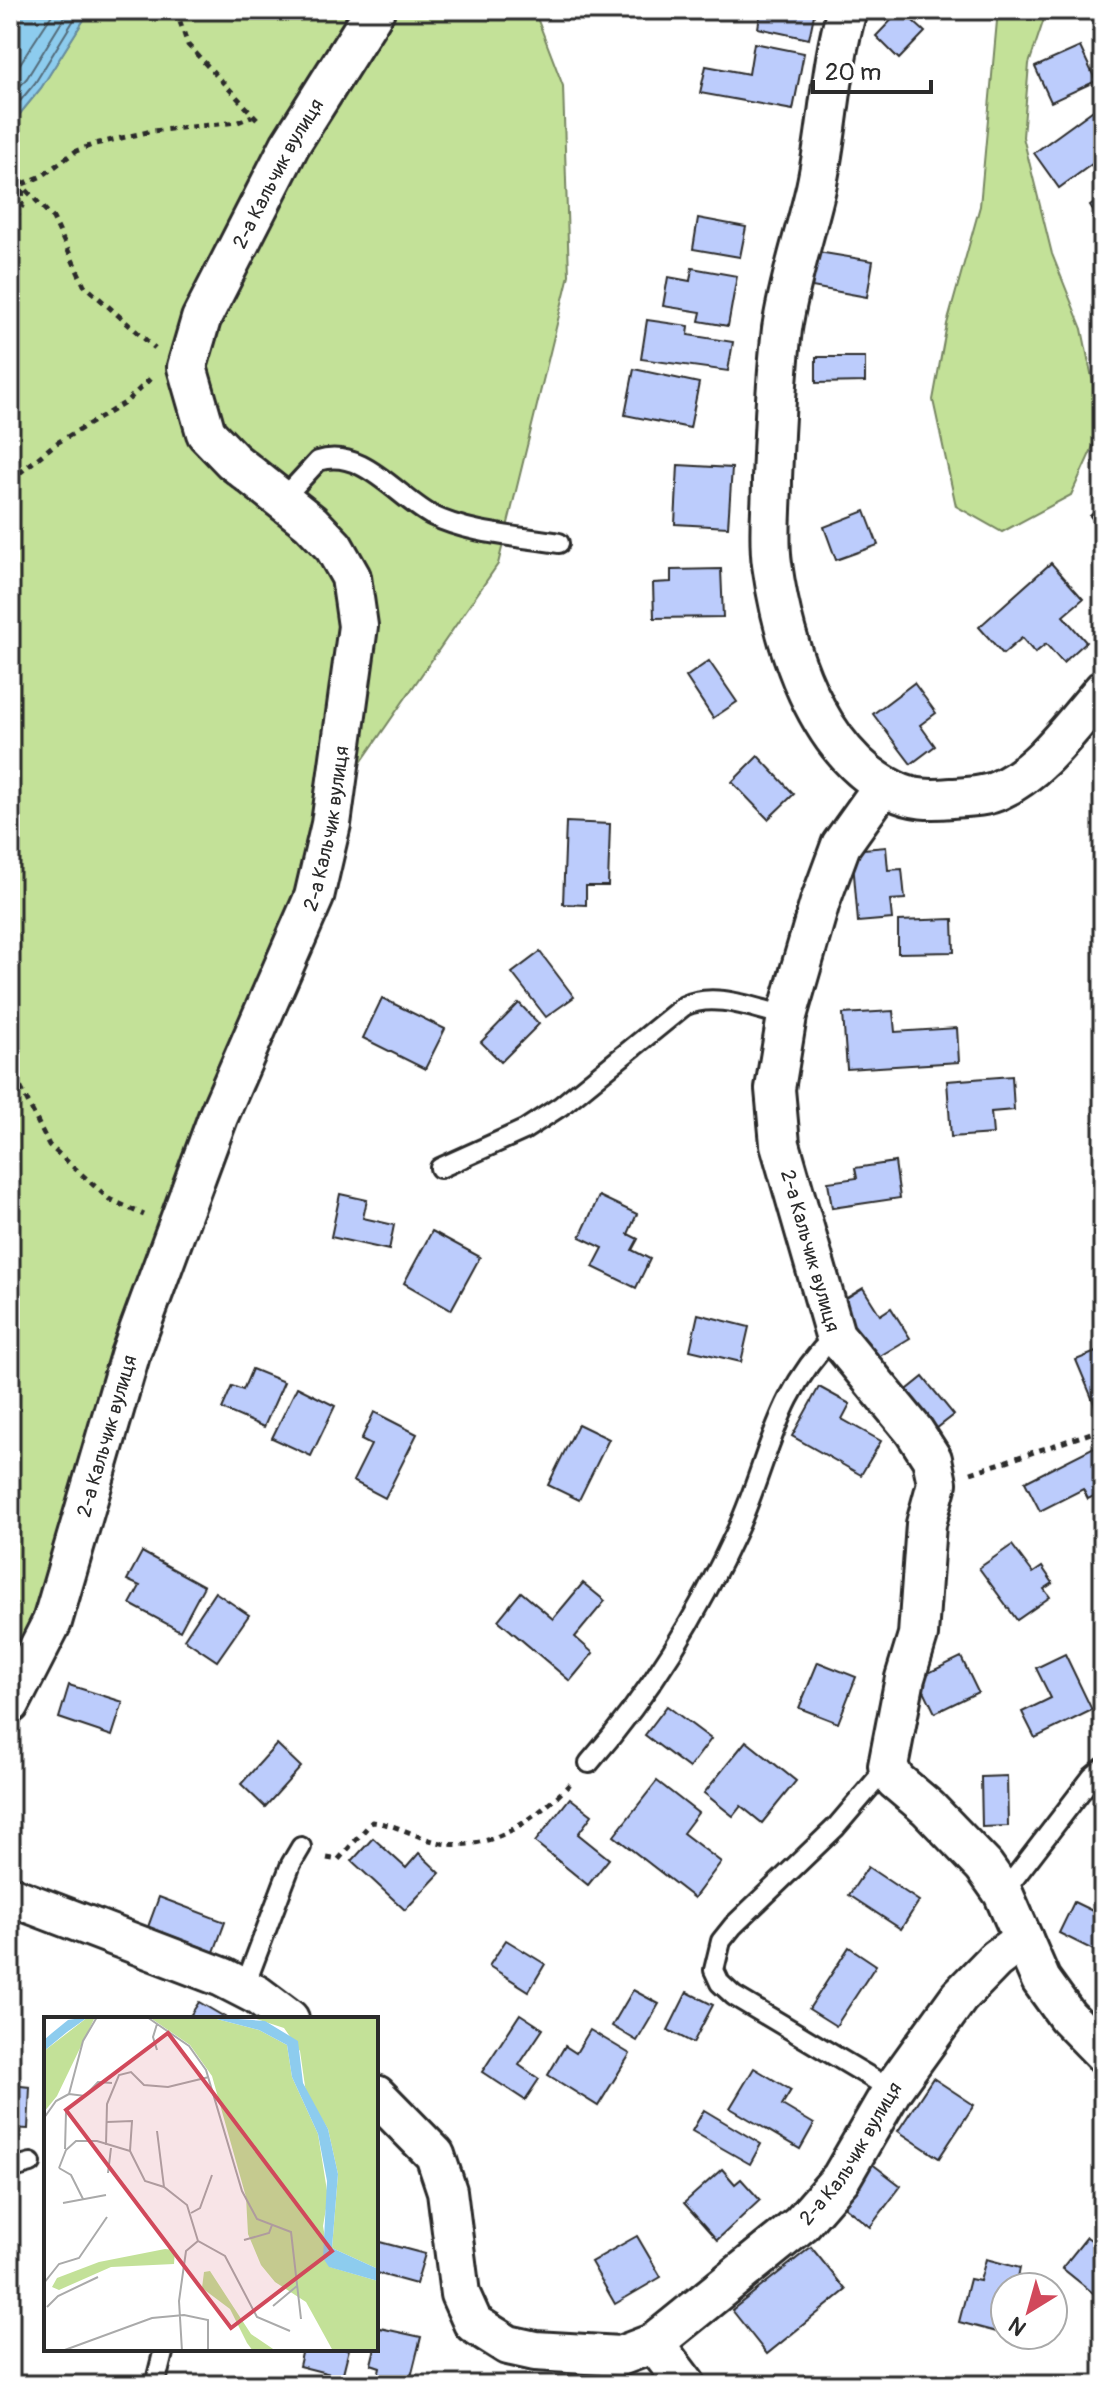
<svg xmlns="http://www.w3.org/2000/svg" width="1113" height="2395" viewBox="0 0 1113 2395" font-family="Pangolin,sans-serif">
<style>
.green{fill:#c3e198;stroke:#778662;stroke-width:2}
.water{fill:#8dccee;stroke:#668ca0;stroke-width:2}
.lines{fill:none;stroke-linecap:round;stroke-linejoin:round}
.shore{stroke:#526b79;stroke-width:2}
.building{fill:#bcccfc;stroke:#2b2b2b;stroke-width:2}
.lane-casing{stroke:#2b2b2b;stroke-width:24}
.street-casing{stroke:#2b2b2b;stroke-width:44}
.path{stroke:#2b2b2b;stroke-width:5;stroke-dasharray:6 6;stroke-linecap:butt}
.lane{stroke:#fff;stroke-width:18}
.street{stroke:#fff;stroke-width:38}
.labels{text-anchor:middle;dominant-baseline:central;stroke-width:8;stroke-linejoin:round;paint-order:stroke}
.street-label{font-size:20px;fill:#2b2b2b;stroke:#fff}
.inset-road{fill:none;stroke:#aaa;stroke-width:2}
.view{fill:#d1495b;fill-opacity:0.15;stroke:#d1495b;stroke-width:4}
.inset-edge{fill:none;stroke:#2b2b2b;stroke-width:4}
</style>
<rect width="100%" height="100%" fill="#fff"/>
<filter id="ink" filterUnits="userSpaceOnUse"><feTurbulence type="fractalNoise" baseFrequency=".0125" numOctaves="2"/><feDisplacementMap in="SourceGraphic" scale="16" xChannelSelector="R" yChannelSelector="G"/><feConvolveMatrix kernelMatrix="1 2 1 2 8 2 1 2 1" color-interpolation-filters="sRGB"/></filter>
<g filter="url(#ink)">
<g class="green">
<path d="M90 10H534L563 86 569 275 498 564 315 829 298 893 48 1577 10 1666V126L41 88Z"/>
<path d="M998 10H1047L1029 64 1023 137 1052 254 1082 329 1102 427 1071 495 1002 532 956 506 933 400 947 324 980 206Z"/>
</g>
<path class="water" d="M10 10H90L41 88 10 126Z"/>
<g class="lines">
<g class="shore">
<path d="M10 79 55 10"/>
<path d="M10 98 27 78 69 10"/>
<path d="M10 113 35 83 80 10"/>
</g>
</g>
<g class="building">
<path d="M761 10H815L809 39 758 28Z"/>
<path d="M901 10 925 32 899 59 876 36Z"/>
<path d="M754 43 804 53 793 110 700 93 706 66 749 74Z"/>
<path d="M1080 47 1096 81 1051 102 1035 67Z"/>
<path d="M1103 103V156L1059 188 1034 153Z"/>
<path d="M1103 197V226L1090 206Z"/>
<path d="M698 218 746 227 740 257 693 249Z"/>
<path d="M818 252 873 261 867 297 812 287Z"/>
<path d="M692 268 737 276 728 326 699 321 701 312 663 306 668 277 690 281Z"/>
<path d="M647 320 689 326 688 335 733 342 728 371 641 359Z"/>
<path d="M816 357H865V382L816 383Z"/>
<path d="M634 369 699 383 690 428 625 415Z"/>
<path d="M678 465 732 468 728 527 675 524Z"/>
<path d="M1103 505V532L1090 516Z"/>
<path d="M865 511 878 545 836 560 824 527Z"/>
<path d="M1051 563 1083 599 1063 616 1086 642 1063 663 1046 644 1035 653 1022 638 1003 654 979 627Z"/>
<path d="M721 569 723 617 654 618 653 583 671 582V570Z"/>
<path d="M709 661 737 702 713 718 686 677Z"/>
<path d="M914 683 936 713 920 725 935 746 911 764 873 714Z"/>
<path d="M758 756 794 794 768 819 732 782Z"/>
<path d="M566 822 610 824 608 886H586V905L563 904Z"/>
<path d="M886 847 888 870 902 869 905 899 890 900 892 919 858 922 852 850Z"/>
<path d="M953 919 954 952 898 953V921Z"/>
<path d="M540 952 574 997 546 1017 512 973Z"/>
<path d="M382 998 445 1029 425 1069 363 1038Z"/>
<path d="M519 1003 539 1024 501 1062 481 1042Z"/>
<path d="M893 1011 895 1032 957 1028 959 1062 847 1069 843 1014Z"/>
<path d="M1012 1076 1014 1110 991 1112 993 1134 951 1137 947 1081Z"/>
<path d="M895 1162 900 1198 832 1208 828 1182 857 1178 855 1168Z"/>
<path d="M340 1194 367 1200 363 1218 394 1225 389 1250 331 1237Z"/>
<path d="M599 1196 637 1214 628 1234 638 1239 632 1250 650 1259 636 1288 593 1267 603 1248 580 1237Z"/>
<path d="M432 1231 480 1257 451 1310 404 1283Z"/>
<path d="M863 1288 880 1315 891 1308 910 1338 870 1362 835 1305Z"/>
<path d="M698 1314 749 1327 741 1362 690 1350Z"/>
<path d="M1103 1349V1413L1099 1415 1076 1360Z"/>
<path d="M252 1369 284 1382 264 1427 222 1409 232 1386 243 1390Z"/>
<path d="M923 1377 954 1415 928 1435 897 1398Z"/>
<path d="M297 1387 335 1406 311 1456 272 1438Z"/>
<path d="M819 1387 850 1404 842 1419 881 1441 861 1475 792 1436Z"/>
<path d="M374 1412 417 1434 385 1498 353 1481 371 1445 361 1440Z"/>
<path d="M578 1424 609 1439 579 1500 548 1485Z"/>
<path d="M1102 1443 1103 1498 1100 1493 1088 1499 1083 1489 1040 1511 1025 1482Z"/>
<path d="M1012 1545 1033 1573 1042 1567 1053 1583 1044 1589 1050 1597 1017 1620 979 1568Z"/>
<path d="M142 1552 204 1586 180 1631 130 1604 140 1586 127 1580Z"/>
<path d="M583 1583 605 1601 575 1637 593 1653 570 1681 498 1620 521 1592 553 1619Z"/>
<path d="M215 1592 249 1615 217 1661 184 1639Z"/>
<path d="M1065 1654 1092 1710 1035 1738 1022 1712 1051 1698 1036 1668Z"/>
<path d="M961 1657 978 1692 935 1713 918 1678Z"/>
<path d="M818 1662 856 1677 838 1723 799 1708Z"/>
<path d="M69 1685 123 1702 112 1736 59 1718Z"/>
<path d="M667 1706 711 1739 689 1768 645 1735Z"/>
<path d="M746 1741 796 1781 762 1823 741 1806 733 1816 704 1793Z"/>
<path d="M277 1744 301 1767 265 1807 241 1784Z"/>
<path d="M1007 1776 1008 1826 982 1827 981 1777Z"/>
<path d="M657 1781 698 1813 683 1833 721 1862 694 1898 614 1836Z"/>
<path d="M570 1798 592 1815 578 1834 609 1859 588 1885 535 1842Z"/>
<path d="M373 1838 406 1868 419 1853 440 1873 405 1910 352 1861Z"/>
<path d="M868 1867 919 1901 901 1929 849 1895Z"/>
<path d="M159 1897 225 1922 214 1952 148 1927Z"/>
<path d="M1074 1902 1103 1916V1955L1059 1933Z"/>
<path d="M10 1933H19L17 1992H10Z"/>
<path d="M506 1940 545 1964 529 1991 489 1966Z"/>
<path d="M849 1947 876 1965 836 2026 809 2009Z"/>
<path d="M633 1990 659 2004 637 2041 612 2026Z"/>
<path d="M687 1992 713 2005 693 2043 668 2030Z"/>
<path d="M199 2002 228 2019H188Z"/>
<path d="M520 2014 543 2029 519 2065 539 2079 525 2100 482 2072Z"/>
<path d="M590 2030 630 2054 598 2106 548 2075 565 2046 576 2053Z"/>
<path d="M754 2068 791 2090 782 2105 814 2124 800 2149 730 2108Z"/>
<path d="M933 2078 974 2105 939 2158 898 2131Z"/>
<path d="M10 2085 30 2087 28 2129 10 2128Z"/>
<path d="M704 2110 761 2144 750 2164 692 2131Z"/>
<path d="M871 2163 901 2186 870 2227 840 2203Z"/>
<path d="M722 2169 735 2184 741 2179 760 2200 717 2240 684 2203Z"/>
<path d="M637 2236 661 2277 615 2304 591 2262Z"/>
<path d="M1087 2237 1103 2249V2301L1062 2268Z"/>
<path d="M376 2241 425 2254 416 2284 376 2273Z"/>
<path d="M811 2247 846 2290 767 2354 732 2310Z"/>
<path d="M986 2259 1020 2268 1016 2287H1005L1004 2334 959 2322 970 2279 980 2281Z"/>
<path d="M380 2328 421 2337 411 2377 403 2375 400 2385H376L380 2367 371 2364Z"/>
<path d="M303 2349H349L342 2377 299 2366Z"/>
</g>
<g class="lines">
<defs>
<g id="lane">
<path d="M282 500 318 461C362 447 396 496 431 515 469 534 517 536 559 543"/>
<path d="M440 1168 524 1130 561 1106 684 1006C715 991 755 1009 787 1016"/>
<path d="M589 1763C652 1691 698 1615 738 1528 771 1454 774 1396 835 1335"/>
<path d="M888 1766 836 1827 733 1926 721 1941 714 1970 720 1983 734 1996 892 2090"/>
<path d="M1003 1893 1092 1777 1103 1768"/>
<path d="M244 1988 291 1864 301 1847"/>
<path d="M10 2169 31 2163"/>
<path d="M155 2385 164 2349"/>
</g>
<g id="street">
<path d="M847 10C830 68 829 129 816 188 805 235 789 281 782 329 776 379 774 429 772 479 772 507 768 536 772 564 783 643 816 752 893 790 912 800 931 800 952 798 967 797 985 797 999 790 1041 771 1073 724 1103 690"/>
<path id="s1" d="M883 786 841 845 820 902 787 1016 775 1089 780 1144 835 1335 914 1431 932 1459 937 1483 926 1524 918 1635 905 1678 888 1766 895 1780 928 1808 984 1866 1003 1893 1041 1980 1067 2016 1103 2053"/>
<path id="s2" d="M10 1704 52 1622 130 1355 218 1117 314 897 331 824 358 626 351 577 334 547 311 523 233 461 206 433 187 367 201 319 290 145 375 10"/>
<path d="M10 1896 222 1977 257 1995 289 2019"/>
<path id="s3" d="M376 2095 435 2155 447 2191 460 2294 473 2323 508 2345 535 2351 620 2356 654 2343 801 2224 841 2178 892 2090 959 1997 995 1960 1023 1939"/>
<path d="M654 2343 686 2385"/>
</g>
</defs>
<use href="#lane" class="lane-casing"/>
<use href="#street" class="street-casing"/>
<g class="path">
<path d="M176 10 188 45 261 123"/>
<path d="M959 10H960"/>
<path d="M1093 10 1103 30"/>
<path d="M10 173 53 218 84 285 155 348"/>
<path d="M23 184 42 176 76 151 95 144 152 131 238 122 252 116"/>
<path d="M10 229 22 206 23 185"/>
<path d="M10 481 55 444 125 403 151 378"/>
<path d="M10 1066 49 1145 109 1199 144 1215"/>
<path d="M971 1473 1103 1429"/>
<path d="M327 1858 338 1860 372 1822C399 1824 423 1842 449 1844 497 1849 541 1814 572 1782"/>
</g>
<use href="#lane" class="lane"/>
<use href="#street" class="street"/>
</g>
</g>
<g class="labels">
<g class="street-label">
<text stroke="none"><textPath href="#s2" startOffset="1678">2-а Кальчик вулиця</textPath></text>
<text stroke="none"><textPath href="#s2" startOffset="934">2-а Кальчик вулиця</textPath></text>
<text stroke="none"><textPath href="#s1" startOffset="492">2-а Кальчик вулиця</textPath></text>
<text stroke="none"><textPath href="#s2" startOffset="286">2-а Кальчик вулиця</textPath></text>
<text stroke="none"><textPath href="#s3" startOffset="724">2-а Кальчик вулиця</textPath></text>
</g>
</g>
<g transform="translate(44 2017)">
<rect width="334" height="334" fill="#fff"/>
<path d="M44 0H51L13 79 0 95V34ZM105 0H165L215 13 243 28 248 60 274 117 284 180 279 209 286 250 334 264V334H289L262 285 231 265 217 248 204 217 202 180 168 59 146 28ZM206 0H334V252L288 231 294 157 284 112 262 76 256 34 240 11ZM121 232 131 233 130 247 67 250 15 273 8 270 13 261 55 245ZM166 254 207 317 232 334H209L203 326 186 292 158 271 160 255Z" fill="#c3e198"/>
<path d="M44 0 23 15 0 34V23L8 16 24 3ZM165 0 221 4 254 24 259 66 284 112 294 157 288 231 334 252V264L285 250 279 241 283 164 274 117 248 60 243 28 215 13Z" fill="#8dccee"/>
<path class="inset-road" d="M103 0 145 29 162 53 198 174 213 202 247 215 257 302M113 33 109 20 113 7M25 77 39 24 53 0M25 77 41 79 54 65 68 66M0 101 12 84 25 77M63 105 88 104 86 134M113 114 120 170M62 128 63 87 75 58 87 55 100 68 124 70 165 60M21 132 22 95M86 134 101 164 120 170 143 188 154 224M15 151 22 133 32 124H53L86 134M15 151 27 158 39 182M64 156 67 131M19 186 62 178M147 196 156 191 168 158M200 223 225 216 228 208M0 266 15 247 35 241 63 200M229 289 253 269M3 290 14 279 54 260M18 334 108 301 140 298 164 303V334M138 334 135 284 142 234 154 224 181 239 213 300 246 314"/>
<path class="view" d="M124 16 288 234 187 311 22 93Z"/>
<rect width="334" height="334" class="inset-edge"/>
</g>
<rect width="1113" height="2395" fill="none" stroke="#fff" stroke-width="40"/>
<rect x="20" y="20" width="1073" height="2355" fill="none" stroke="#2b2b2b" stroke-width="3" filter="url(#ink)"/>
<g transform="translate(1029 2311) rotate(217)"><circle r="38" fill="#ffffff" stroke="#aaaaaa" stroke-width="2"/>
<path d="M0-6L14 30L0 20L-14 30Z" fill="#d1495b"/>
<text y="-12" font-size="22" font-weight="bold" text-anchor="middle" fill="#2b2b2b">N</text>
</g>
<path d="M813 80v12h118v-12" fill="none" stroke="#2b2b2b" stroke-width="4"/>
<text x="825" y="80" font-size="24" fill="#2b2b2b" stroke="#ffffff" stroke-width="6" paint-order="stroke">20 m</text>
</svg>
